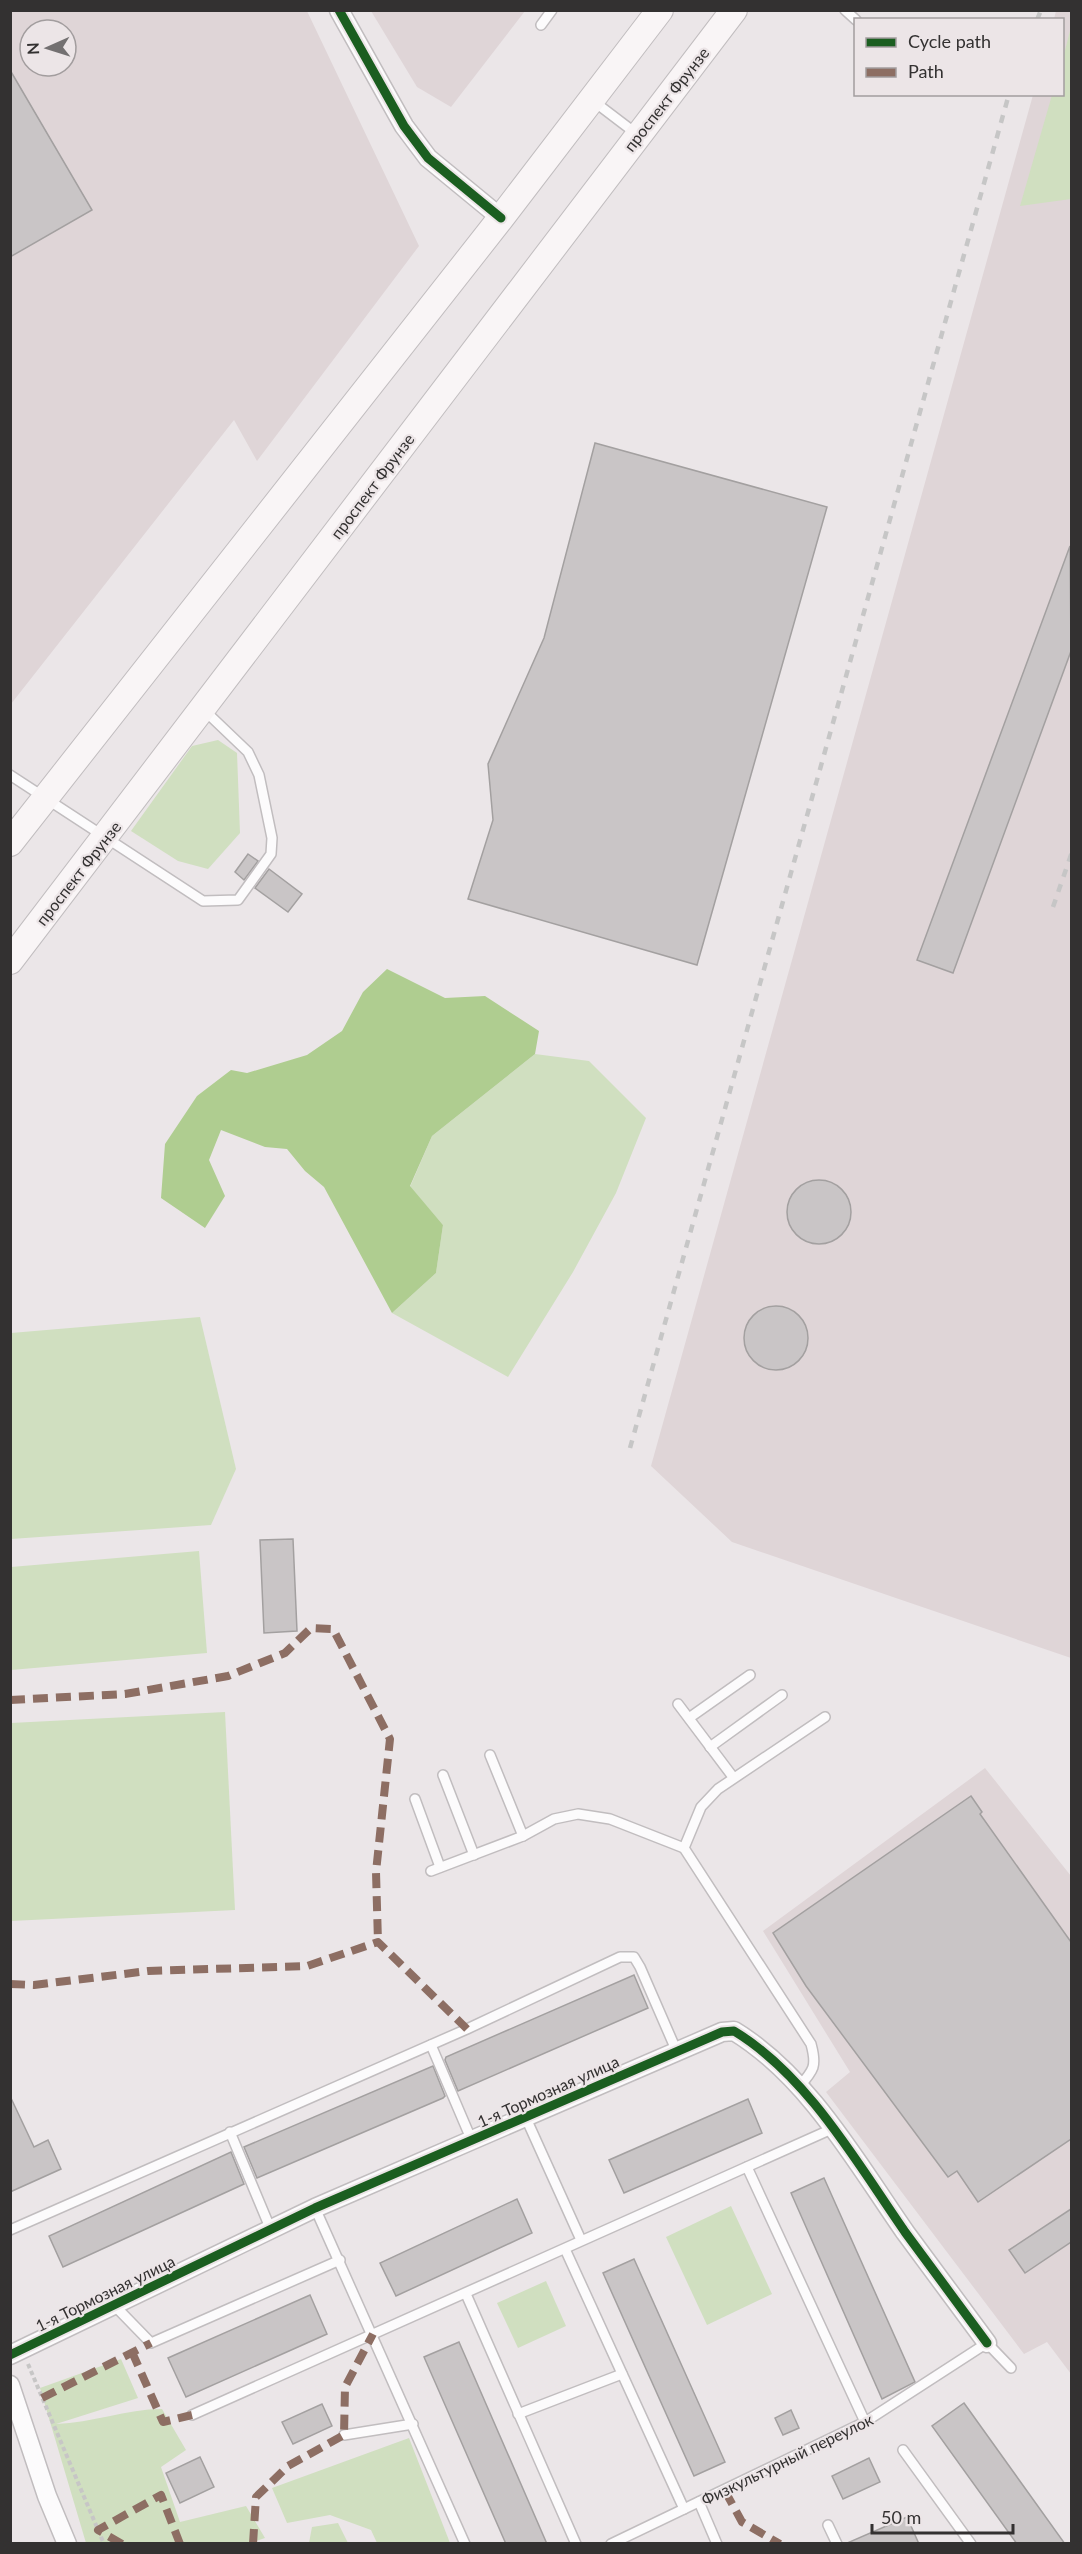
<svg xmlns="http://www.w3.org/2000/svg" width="1082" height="2554" viewBox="0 0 1082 2554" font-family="Lato,sans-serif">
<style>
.built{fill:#dfd5d7;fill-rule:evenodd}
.green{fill:#d0dfc0}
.water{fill:#afcd90}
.building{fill:#c9c5c6;stroke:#a3a0a0;stroke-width:1.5}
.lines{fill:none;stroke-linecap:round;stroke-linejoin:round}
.service-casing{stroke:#c1bdbf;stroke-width:12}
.minor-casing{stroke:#c1bdbf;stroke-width:21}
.secondary-casing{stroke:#c1bdbf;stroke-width:28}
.path{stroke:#c7c6c6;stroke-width:4;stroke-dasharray:4.5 3;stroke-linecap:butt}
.service{stroke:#fcfbfc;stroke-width:9}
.minor{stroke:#fcfbfc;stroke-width:18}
.secondary{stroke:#f9f5f6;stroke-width:26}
.rail{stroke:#c6c6c6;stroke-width:4.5;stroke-dasharray:8 8;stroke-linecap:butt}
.quiet{stroke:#8d6e63;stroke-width:8;stroke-dasharray:15 8;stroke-linecap:butt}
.cycleway-casing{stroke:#ece5e7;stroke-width:13}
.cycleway{stroke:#1b5e20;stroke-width:9}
.labels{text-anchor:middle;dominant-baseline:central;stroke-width:4.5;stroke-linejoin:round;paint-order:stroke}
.street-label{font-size:16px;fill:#333131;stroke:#ece5e7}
</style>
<rect width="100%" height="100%" fill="#ebe6e8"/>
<g class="built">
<path d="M11 11H307L419 246 257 461 234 420 11 704ZM30 30H66V66H30Z"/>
<path d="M371 11H525L451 107 417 87Z"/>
<path d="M1056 11H1071V1658L732 1542 651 1466 1033 95 1062 94V20L1054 19Z"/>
<path d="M985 1768 1071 1876V2374L1047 2342 1024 2354 826 2092 850 2072 763 1931Z"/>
</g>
<g class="green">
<path d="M1071 27V199L1020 206 1052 95 1062 94 1063 58Z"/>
<path d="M218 740 237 753 240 833 208 869 178 861 131 831 192 746Z"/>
<path d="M535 1054 589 1061 646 1118 616 1193 573 1272 508 1377 392 1313 436 1273 443 1225 410 1187 432 1136Z"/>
<path d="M200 1317 236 1469 211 1525 11 1539V1333Z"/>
<path d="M199 1551 207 1653 11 1670V1567Z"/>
<path d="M225 1712 235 1910 11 1921V1723Z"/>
<path d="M731 2206 772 2294 707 2325 666 2237Z"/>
<path d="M546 2281 566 2326 518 2348 497 2303Z"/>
<path d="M121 2359 138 2398 56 2424C92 2423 126 2409 162 2409L186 2450 161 2467 180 2522 246 2506 265 2538 247 2544 86 2543 40 2388Z"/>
<path d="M409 2438 450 2543H377L371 2530 330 2515 287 2523 272 2488Z"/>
<path d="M338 2523 348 2543H309L312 2527Z"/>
</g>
<path class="water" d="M387 969 445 998 485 996 539 1031 535 1054 432 1136 410 1186 443 1225 436 1273 392 1313 324 1187 305 1171 287 1149 265 1147 221 1130 209 1160 225 1196 205 1228 161 1198 165 1144 197 1096 231 1070 247 1073 307 1055 342 1031 363 992Z"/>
<g class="building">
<path d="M10 70 92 210 10 257Z"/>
<path d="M595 443 827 507 697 965 468 899 493 820 488 764 544 638Z"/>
<path d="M1070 546 1071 651 953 973 917 960Z"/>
<path d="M248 854 258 861 244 880 235 872Z"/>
<path d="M269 869 302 894 288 912 255 888Z"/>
<circle cx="819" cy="1212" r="32"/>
<circle cx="776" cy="1338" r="32"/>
<path d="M293 1539 297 1631 264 1633 260 1540Z"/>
<path d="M971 1796 982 1812 980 1814 1071 1942V2139L978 2202 957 2171 948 2177 806 1986 773 1933Z"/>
<path d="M634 1975 648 2008 458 2091 445 2060 446 2057Z"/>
<path d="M433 2066 445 2096 443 2098 257 2178 244 2147Z"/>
<path d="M10 2096 34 2147 48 2140 61 2169 10 2192Z"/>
<path d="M748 2099 762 2133 624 2193 609 2160Z"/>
<path d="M231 2152 244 2184 63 2267 49 2236Z"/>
<path d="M824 2178 915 2382 882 2399 791 2193Z"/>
<path d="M517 2199 532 2233 396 2296 380 2263Z"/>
<path d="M1071 2209V2242L1025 2273 1009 2250Z"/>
<path d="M634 2259 725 2462 694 2476 603 2273Z"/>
<path d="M310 2295 327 2334 186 2397 168 2358Z"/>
<path d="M459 2342 547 2544H506L424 2357Z"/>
<path d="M964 2403 1065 2544H1017L932 2426Z"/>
<path d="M322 2404 332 2426 293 2444 282 2422Z"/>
<path d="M791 2410 799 2428 783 2435 775 2418Z"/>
<path d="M200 2457 214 2487 180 2503 166 2473Z"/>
<path d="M869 2458 880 2482 843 2499 832 2476Z"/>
<path d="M907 2517 919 2544H845Z"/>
</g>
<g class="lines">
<defs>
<g id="service">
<path d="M845 10 856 20"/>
<path d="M541 25 552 10"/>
<path d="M592 100 638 135"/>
<path d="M10 775 203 901 238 900 271 854 272 838 259 775 248 752 203 709"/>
<path d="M678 1704 733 1777"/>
<path d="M689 1718 750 1675"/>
<path d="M710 1747 782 1695"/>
<path d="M490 1755 523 1836"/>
<path d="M443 1775 474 1855"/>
<path d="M415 1799 440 1867"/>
<path d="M431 1871 523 1836 554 1819 578 1814 610 1819 684 1848"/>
<path d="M431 2045 472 2141"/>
<path d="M799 2087C814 2070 817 2066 811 2044L684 1848 701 1807 718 1789 825 1717"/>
<path d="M525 2116 581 2240"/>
<path d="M230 2132 271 2230"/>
<path d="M747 2167 865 2422"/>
<path d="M315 2208 465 2544"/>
<path d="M10 2230 467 2029 620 1957H634L640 1967 677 2052"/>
<path d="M565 2249 684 2509"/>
<path d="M466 2294 576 2544"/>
<path d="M114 2305 151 2343 340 2260"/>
<path d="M518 2414 622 2374"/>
<path d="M192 2415 834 2128"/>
<path d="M344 2435 413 2424"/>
<path d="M903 2450 971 2544"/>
<path d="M699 2502 717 2544"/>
<path d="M828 2525 837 2544"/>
<path d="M611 2544 865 2422 987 2343 1011 2368"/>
</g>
<g id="minor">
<path d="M339 10 404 126 428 158 501 218"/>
<path d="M10 2355 315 2208 722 2032 734 2031C808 2076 857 2163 905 2232 932 2269 960 2306 987 2343"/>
<path d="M10 2385 47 2496 67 2544"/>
</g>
<g id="secondary">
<path d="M10 843 501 218 660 10"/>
<path d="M10 961 734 10"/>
</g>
</defs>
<use href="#service" class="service-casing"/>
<use href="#minor" class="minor-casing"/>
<use href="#secondary" class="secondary-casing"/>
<path class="path" d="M28 2364 104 2544"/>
<use href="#service" class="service"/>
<use href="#minor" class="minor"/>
<use href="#secondary" class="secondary"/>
<g class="rail">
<path d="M1037 20 1041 10"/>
<path d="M1053 907 1072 852"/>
<path d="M630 1448 1009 94"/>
</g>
<g class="quiet">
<path d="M10 1700 125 1694 228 1676 285 1653 311 1628 333 1629 390 1739 376 1872 378 1942"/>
<path d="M10 1984 34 1985 148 1971 307 1966 378 1942 467 2029"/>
<path d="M132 2352 163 2422 192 2415"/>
<path d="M42 2398 151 2343"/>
<path d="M725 2491 742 2522 780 2544"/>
<path d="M122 2544 98 2530 161 2495 180 2544"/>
<path d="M253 2544 256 2497 288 2466 344 2435 345 2387 373 2334"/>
</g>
<defs>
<g id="cycleway">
<path d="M339 10 404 126 428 158 501 218"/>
<path d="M10 2355 315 2208 722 2032 734 2031C808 2076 857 2163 905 2232 932 2269 960 2306 987 2343"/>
</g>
</defs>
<use href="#cycleway" class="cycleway-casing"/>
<use href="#cycleway" class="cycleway"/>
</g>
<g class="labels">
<g class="street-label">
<text transform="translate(666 99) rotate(-52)">проспект Фрунзе</text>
<text transform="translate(372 486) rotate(-53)">проспект Фрунзе</text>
<text transform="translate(78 873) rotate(-52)">проспект Фрунзе</text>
<text transform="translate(548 2091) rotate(-24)">1-я Тормозная улица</text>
<text transform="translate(105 2293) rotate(-26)">1-я Тормозная улица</text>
<text transform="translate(787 2459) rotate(-26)">Физкультурный переулок</text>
</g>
</g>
<rect width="1082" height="2554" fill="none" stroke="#333131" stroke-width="24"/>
<rect x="854" y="18" width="210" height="78" fill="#ece5e7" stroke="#a29d9e" stroke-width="1.5"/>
<rect x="866" y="38" width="30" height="9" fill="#1b5e20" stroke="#a29d9e" stroke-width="1.5"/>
<text x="908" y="48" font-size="18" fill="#333131">Cycle path</text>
<rect x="866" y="68" width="30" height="9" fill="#8d6e63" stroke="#a29d9e" stroke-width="1.5"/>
<text x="908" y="78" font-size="18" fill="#333131">Path</text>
<g transform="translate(48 48) rotate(267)"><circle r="28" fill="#ece5e7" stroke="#a29d9e" stroke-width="1.5"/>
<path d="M0-4.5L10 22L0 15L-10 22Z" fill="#737071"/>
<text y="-9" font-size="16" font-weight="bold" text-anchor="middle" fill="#333131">N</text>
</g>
<path d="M872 2524v9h141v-9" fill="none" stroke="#333131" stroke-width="3"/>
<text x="881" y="2524" font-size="18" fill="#333131" stroke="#ece5e7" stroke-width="4.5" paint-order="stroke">50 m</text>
</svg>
